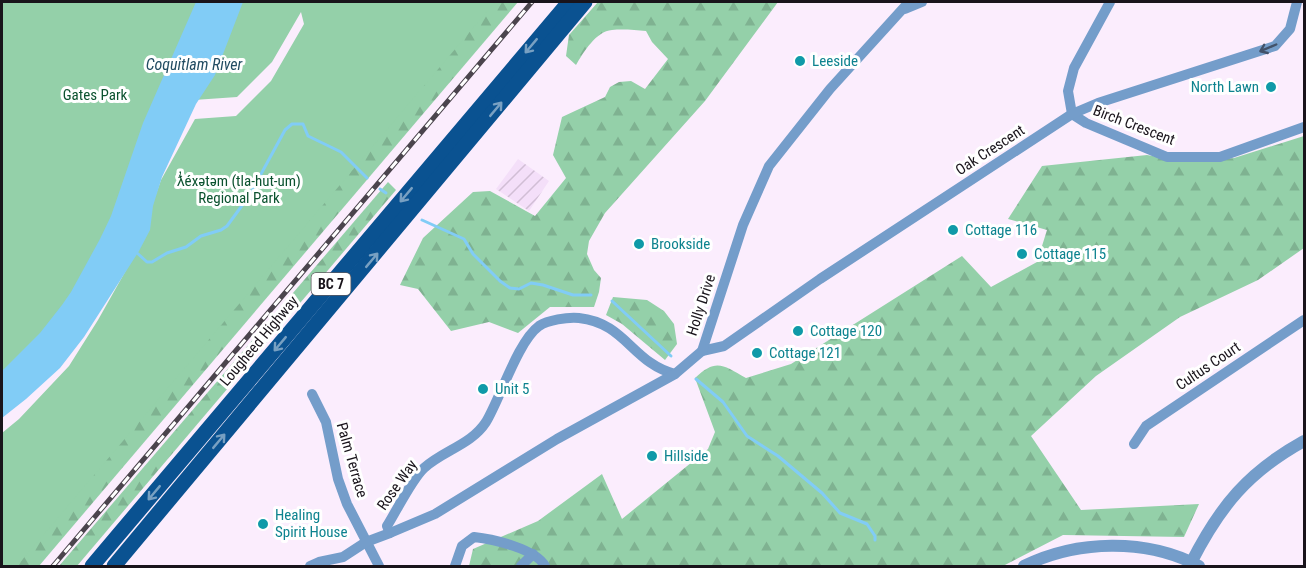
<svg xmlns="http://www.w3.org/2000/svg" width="1306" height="568" viewBox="0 0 1306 568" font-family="'Roboto Condensed',sans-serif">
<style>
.industrial{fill:url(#industrial-furrows)}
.forest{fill:url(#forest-firs)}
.park{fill:#94d0a9}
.water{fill:#81ccf6}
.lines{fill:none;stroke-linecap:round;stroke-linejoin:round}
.stream{stroke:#81ccf6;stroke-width:3}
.minor{stroke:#749dca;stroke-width:10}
.tertiary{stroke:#749dca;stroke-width:12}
.primary{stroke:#0a5291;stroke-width:15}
.rail-casing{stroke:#4b444d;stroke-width:5}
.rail{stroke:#fff;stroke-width:3;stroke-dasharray:9;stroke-linecap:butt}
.oneway{stroke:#78a0c2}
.oneway2{stroke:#42526a}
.culture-dot{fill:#0f9aa8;stroke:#fff;stroke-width:2}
.labels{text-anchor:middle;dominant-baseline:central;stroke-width:6;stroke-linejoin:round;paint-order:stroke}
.shield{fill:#fff;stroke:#5e5a5f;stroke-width:1.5}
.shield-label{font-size:14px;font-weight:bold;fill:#19141b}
.culture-label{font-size:15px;fill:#0d838f;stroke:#fff;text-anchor:start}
.park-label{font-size:15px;fill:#0b522f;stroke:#fff}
.street-label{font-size:15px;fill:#19141b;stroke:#fff}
.water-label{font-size:16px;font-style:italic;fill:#224c62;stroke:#fff}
</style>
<defs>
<pattern id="industrial-furrows" width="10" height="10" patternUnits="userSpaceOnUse" patternTransform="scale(1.5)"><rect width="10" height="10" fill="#f4dff9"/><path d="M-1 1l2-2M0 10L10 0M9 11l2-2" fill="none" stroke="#d1bed5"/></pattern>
<pattern id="forest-firs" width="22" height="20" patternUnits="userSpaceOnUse" patternTransform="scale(1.5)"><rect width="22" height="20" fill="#94d0a9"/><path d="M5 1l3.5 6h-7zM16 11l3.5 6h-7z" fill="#7fb291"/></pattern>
</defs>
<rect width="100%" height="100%" fill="#fbedfd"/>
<path class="industrial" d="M518 159 549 181 529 211 496 189Z"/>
<g class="forest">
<path d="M479 2H518L39 566H2V548Z"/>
<path d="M598 2H778L705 101 605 213 589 241 587 254 594 270 601 278 599 292 594 307H550L518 333 489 322 451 331 418 289 400 285 423 238 473 192 490 191 535 216 566 178 553 155 562 117 605 97 610 87 619 82 631 81 645 89 668 59 652 42 646 31C635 30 623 29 612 30 596 31 583 53 576 65L566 56 569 35Z"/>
<path d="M1304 136V248L1258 280 1180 317 1096 376 1031 436 1081 510 1199 504 1184 537 1063 535 1003 566H469L473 549 538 521 602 474 622 519 708 449 715 432 695 378C716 358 723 365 746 378L791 364 962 256 991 287 1037 262 1047 230 1008 219 1042 166 1147 155 1187 162 1234 158Z"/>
<path d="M388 182 396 190 77 566H59Z"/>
<path d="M613 297 647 300 664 311 674 324 677 344 665 360 622 324 606 315Z"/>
</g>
<path class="park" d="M2 2H495L17 566H2V433L19 419 69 366 98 320 134 256 161 180 195 119 236 116 271 81 304 24 301 12 272 62 237 97 194 100 124 259 2 383Z"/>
<path class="water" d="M196 2H243L215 75 196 104 162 177 153 206 150 230 139 251 84 337 60 368 26 399 2 418V371L40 333 62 305 71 292 100 239 111 216 143 123Z"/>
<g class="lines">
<g class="stream">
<path d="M380 189 386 193"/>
<path d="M422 220 464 239 473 254 500 281 510 288 519 289 531 283 543 285 573 295H591"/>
<path d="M137 253 147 262H152L167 253 186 247 201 236 221 230 227 226 249 196 285 130 292 124H303L308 136 341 152 367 178"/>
<path d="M612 301 671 356"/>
<path d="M696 379 723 402 747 436 778 456 822 493 840 513 867 524 875 536V540"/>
</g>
<g class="minor">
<path d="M1110 2 1074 68 1068 91 1072 114 1086 123 1167 157H1220L1304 127"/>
<path d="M905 9 922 2"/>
<path d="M702 351 724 346 820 279 1072 114 1098 103 1275 46 1290 29 1297 2"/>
<path d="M312 394 326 422 338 479 347 504 379 566"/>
<path d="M1134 444 1146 426 1304 320"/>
<path d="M390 533 387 526C397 510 412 479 424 468 444 450 471 445 486 422 500 399 518 341 539 326 548 320 567 317 579 318 626 323 632 363 675 374"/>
<path d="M310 566 319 562 343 557 366 542 390 533 435 514 557 439 675 374 702 351 743 225 769 166 830 89 909 2"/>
<path d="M455 566 462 546 474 537C493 539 536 549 545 566"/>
<path d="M521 566 533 554"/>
</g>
<g class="tertiary">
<path d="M1191 563C1220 506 1248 472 1304 441"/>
<path d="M1024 566C1077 540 1146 538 1199 566"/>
</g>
<g class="primary">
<path d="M92 566 569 2"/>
<path d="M114 566 585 2"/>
</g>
<defs>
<path id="rail" d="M53 566 532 2"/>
</defs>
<use href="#rail" class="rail-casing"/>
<use href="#rail" class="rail"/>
</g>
<defs><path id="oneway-shaft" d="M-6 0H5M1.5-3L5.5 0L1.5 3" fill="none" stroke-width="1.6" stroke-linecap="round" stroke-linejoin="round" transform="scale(1.5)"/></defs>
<g class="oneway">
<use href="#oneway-shaft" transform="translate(531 46) rotate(130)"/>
<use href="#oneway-shaft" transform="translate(496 109) rotate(-50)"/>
<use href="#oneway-shaft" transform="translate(406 195) rotate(130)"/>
<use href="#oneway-shaft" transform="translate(372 260) rotate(-50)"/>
<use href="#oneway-shaft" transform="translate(280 344) rotate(130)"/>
<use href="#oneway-shaft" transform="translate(219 441) rotate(-50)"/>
<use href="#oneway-shaft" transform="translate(154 493) rotate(130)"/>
</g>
<use class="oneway2" href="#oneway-shaft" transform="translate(1268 48) rotate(157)"/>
<g class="culture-dot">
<circle cx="800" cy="61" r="6"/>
<circle cx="1271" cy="87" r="6"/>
<circle cx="953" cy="230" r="6"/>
<circle cx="639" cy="244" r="6"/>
<circle cx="1022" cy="254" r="6"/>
<circle cx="798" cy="331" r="6"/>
<circle cx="757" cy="353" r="6"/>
<circle cx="483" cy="389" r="6"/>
<circle cx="652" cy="456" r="6"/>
<circle cx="263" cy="524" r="6"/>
</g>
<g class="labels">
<rect class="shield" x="311.5" y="273" width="39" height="22" rx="4.5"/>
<g class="shield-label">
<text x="331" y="284">BC 7</text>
</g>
<g class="culture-label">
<text x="812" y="61">Leeside</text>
<text x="1259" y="87" text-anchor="end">North Lawn</text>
<text x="965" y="230">Cottage 116</text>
<text x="651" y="244">Brookside</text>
<text x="1034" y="254">Cottage 115</text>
<text x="810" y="331">Cottage 120</text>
<text x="769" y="353">Cottage 121</text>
<text x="495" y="389">Unit 5</text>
<text x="664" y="456">Hillside</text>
<text x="275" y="515">Healing<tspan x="275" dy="17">Spirit House</tspan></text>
</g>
<g class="park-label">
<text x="95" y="95">Gates Park</text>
<text x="239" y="181">ƛ̓éxətəm (tla-hut-um)<tspan x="239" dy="17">Regional Park</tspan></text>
</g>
<g class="street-label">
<text transform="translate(1134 125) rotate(21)">Birch Crescent</text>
<text transform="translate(990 150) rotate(-33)">Oak Crescent</text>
<text transform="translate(701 305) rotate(-72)">Holly Drive</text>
<text transform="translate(259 341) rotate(-50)">Lougheed Highway</text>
<text transform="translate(1208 366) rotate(-34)">Cultus Court</text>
<text transform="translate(352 460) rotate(74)">Palm Terrace</text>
<text transform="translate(397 485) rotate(-55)">Rose Way</text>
</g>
<g class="water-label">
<text x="194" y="64">Coquitlam River</text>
</g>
</g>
<rect width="1306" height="568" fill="none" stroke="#19141b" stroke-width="6"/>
</svg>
